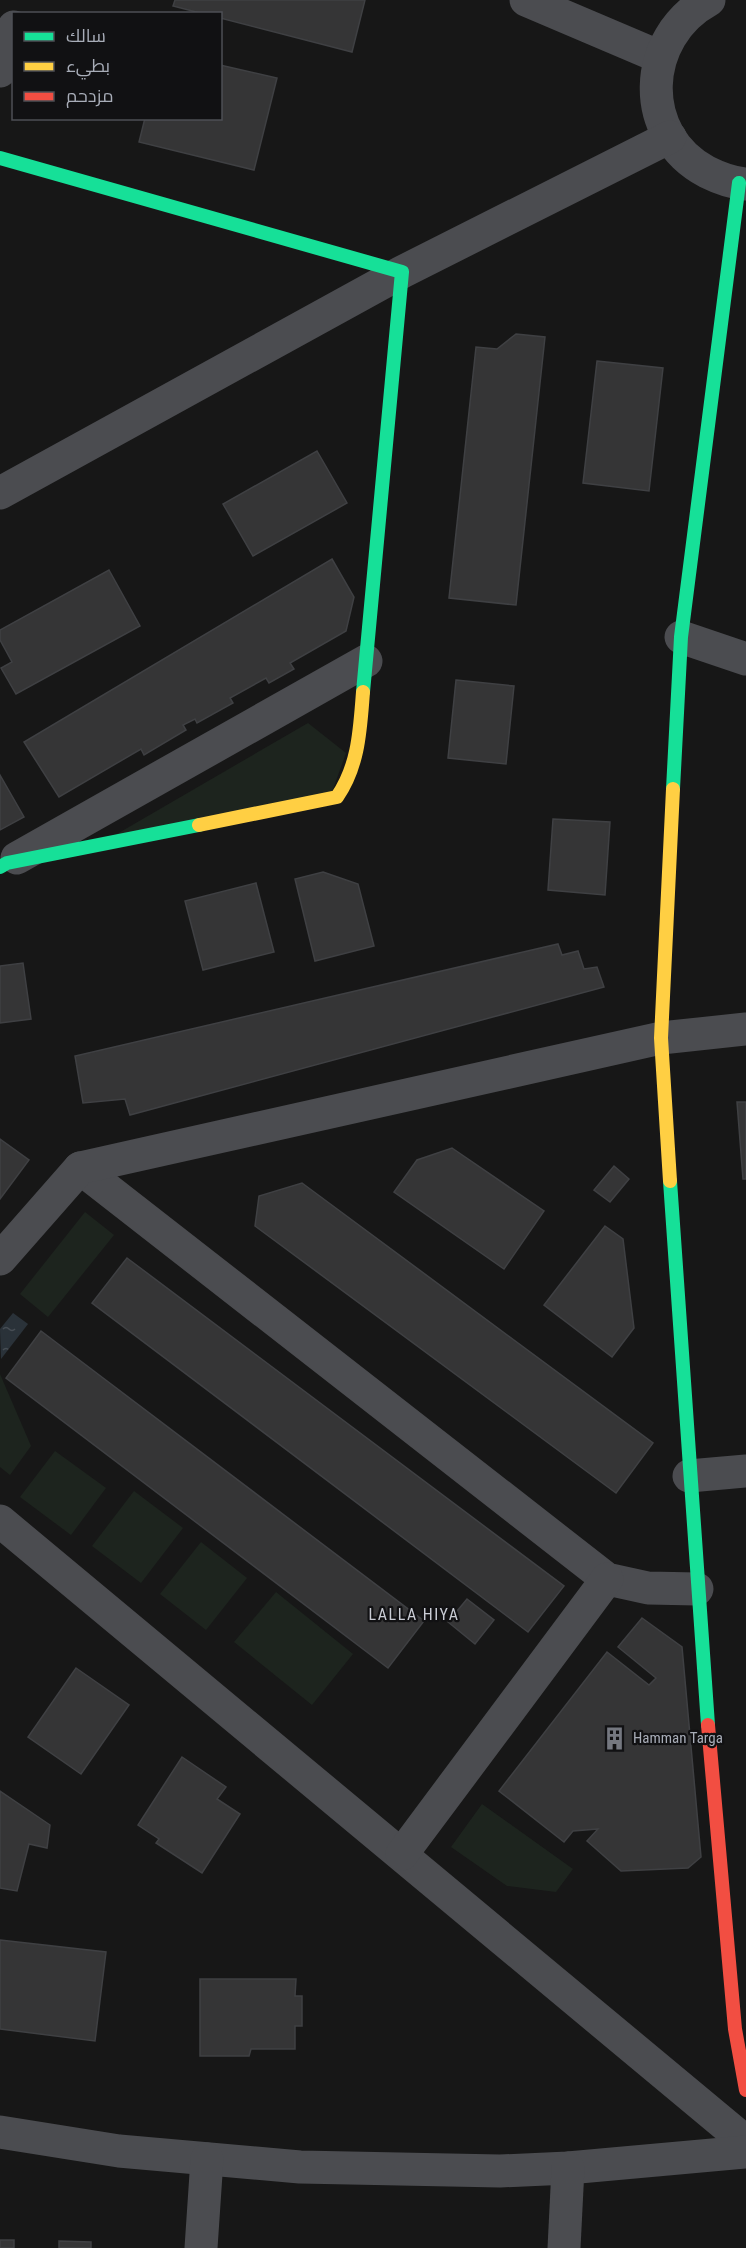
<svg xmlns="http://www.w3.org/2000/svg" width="746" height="2248" viewBox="0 0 746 2248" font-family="'Roboto Condensed',Cairo,sans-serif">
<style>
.green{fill:#1d241e}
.water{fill:url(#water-ripples)}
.building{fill:#353536;stroke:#3f4043;stroke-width:1.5}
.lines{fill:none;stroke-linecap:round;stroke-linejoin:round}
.street{stroke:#4b4c50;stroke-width:33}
.fast{stroke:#16e098;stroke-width:14}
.slow{stroke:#ffcf43;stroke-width:14}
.jam{stroke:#f24e42;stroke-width:14}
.labels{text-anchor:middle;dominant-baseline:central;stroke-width:4.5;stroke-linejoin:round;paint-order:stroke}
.poi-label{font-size:15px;fill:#a8adb8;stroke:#111113;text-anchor:start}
.neighbourhood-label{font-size:16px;letter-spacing:1.5px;fill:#c9ccd4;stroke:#111113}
</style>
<defs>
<pattern id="water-ripples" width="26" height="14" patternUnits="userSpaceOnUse" patternTransform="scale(1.5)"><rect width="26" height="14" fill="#2a3239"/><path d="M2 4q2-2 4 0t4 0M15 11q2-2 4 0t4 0" fill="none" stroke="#464d54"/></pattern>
</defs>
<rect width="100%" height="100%" fill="#171717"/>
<g class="green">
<path d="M308 723 346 753 332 792 110 838Z"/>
<path d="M85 1212 114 1235 48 1317 20 1294Z"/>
<path d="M0 1374 31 1446 10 1475 0 1467Z"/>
<path d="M55 1451 106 1488 71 1535 20 1497Z"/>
<path d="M134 1491 183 1528 141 1583 92 1546Z"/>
<path d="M201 1542 247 1578 206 1630 160 1594Z"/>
<path d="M276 1592 353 1654 312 1705 234 1642Z"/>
<path d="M482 1804 573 1869 556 1892 507 1886 451 1847Z"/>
</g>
<path class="water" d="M13 1313 28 1324 1 1359 0 1329Z"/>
<g class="building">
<path d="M175 0H365L352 52 220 18V14H204L173 6Z"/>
<path d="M220 65 277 78 254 170 139 142 145 118H220Z"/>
<path d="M516 334 545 337 516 605 449 598 476 347 497 349Z"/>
<path d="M597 361 663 368 649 491 583 483Z"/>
<path d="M317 451 347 503 253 556 223 504Z"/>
<path d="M332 559 354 597 346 631 290 663 294 669 269 683 266 678 230 698 233 703 197 723 195 719 183 725 186 730 144 755 141 749 59 797 24 742Z"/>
<path d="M109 570 140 626 16 694 1 668 12 662 0 640V630Z"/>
<path d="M456 680 514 686 506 764 448 758Z"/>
<path d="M0 775 24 817 0 830Z"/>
<path d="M553 819 610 822 605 895 548 890Z"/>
<path d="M323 872 358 884 374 946 315 961 295 879Z"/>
<path d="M256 883 274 952 203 970 185 901Z"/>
<path d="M558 944 562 955 578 951 584 969 597 967 604 987 130 1115 125 1099 83 1103 75 1056Z"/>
<path d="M23 963 31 1019 0 1023V966Z"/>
<path d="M737 1102H746V1179H743Z"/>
<path d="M0 1139 29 1160 0 1199Z"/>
<path d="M452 1148 544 1211 504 1269 394 1192 417 1160Z"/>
<path d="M614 1166 629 1179 610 1202 594 1190Z"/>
<path d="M302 1183 653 1443 616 1493 255 1226 259 1196Z"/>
<path d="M605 1226 623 1239 634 1328 612 1357 544 1305Z"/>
<path d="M127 1258 564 1586 528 1632 92 1303Z"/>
<path d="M41 1331 424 1621 388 1668 6 1378Z"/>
<path d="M467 1599 494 1620 475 1644 448 1622Z"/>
<path d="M642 1618 682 1647 701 1857 688 1868 621 1871 587 1841 598 1829 573 1831 564 1842 499 1791 607 1652 649 1685 656 1678 618 1647Z"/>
<path d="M76 1668 129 1705 81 1774 28 1737Z"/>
<path d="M182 1757 226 1787 217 1799 240 1814 202 1873 156 1843 159 1839 138 1825Z"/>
<path d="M0 1791 50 1825 47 1848 29 1844 17 1891 0 1888Z"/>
<path d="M0 1940 106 1952 95 2041 0 2029Z"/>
<path d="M200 1979H296L295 1996H302V2026H295V2049H251L249 2056H200Z"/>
<rect x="0" y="2240" width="14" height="8"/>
<path d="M59 2241 91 2242V2248H59Z"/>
</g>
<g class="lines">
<g class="street">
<path d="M526 0 660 57"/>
<path d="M709 0C641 37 637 135 707 172 719 178 732 183 746 184"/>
<path d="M0 71 14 27"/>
<path d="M0 493 402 272 670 137"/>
<path d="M681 637 746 659"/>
<path d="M17 858 366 661"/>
<path d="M80 1168 607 1579 648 1588 697 1589"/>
<path d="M0 1259 80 1168 661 1038 746 1029"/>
<path d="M689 1476 746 1471"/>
<path d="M0 1521 746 2142"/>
<path d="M402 1854 607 1579"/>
<path d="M0 2132 119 2151 300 2167 500 2171 568 2168 746 2152"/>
<path d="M201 2248 207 2159"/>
<path d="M564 2248 568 2168"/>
</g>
<g class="fast">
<path d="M0 158 402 272 363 692"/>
<path d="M673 789 681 637 739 183"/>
<path d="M0 867 7 863 199 825"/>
<path d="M670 1181 708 1725"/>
</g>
<g class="slow">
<path d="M199 825 337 797C359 765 360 729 363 692"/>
<path d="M670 1181 661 1038 673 789"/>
</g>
<path class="jam" d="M708 1725 735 2029 746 2090"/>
</g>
<defs>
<symbol id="building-bare" viewBox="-9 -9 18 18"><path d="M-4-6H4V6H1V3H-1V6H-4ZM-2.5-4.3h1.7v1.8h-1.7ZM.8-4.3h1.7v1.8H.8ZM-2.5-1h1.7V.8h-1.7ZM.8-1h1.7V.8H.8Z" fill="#757880" stroke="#111113" stroke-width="2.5" paint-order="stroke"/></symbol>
</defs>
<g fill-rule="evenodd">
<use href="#building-bare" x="598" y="1722" width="33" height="33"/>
</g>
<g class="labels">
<g class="poi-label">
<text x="633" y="1738">Hamman Targa</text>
</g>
<g class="neighbourhood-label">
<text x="414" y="1614">LALLA HIYA</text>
</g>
</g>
<rect x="12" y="12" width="210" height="108" fill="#111113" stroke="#4d4f55" stroke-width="1.5"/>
<rect x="24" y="32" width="30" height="9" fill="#16e098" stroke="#4d4f55" stroke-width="1.5"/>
<text x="66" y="42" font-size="18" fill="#a8adb8">سالك</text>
<rect x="24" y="62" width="30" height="9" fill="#ffcf43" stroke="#4d4f55" stroke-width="1.5"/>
<text x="66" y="72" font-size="18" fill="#a8adb8">بطيء</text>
<rect x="24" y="92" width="30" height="9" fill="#f24e42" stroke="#4d4f55" stroke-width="1.5"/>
<text x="66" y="102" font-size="18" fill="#a8adb8">مزدحم</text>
</svg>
